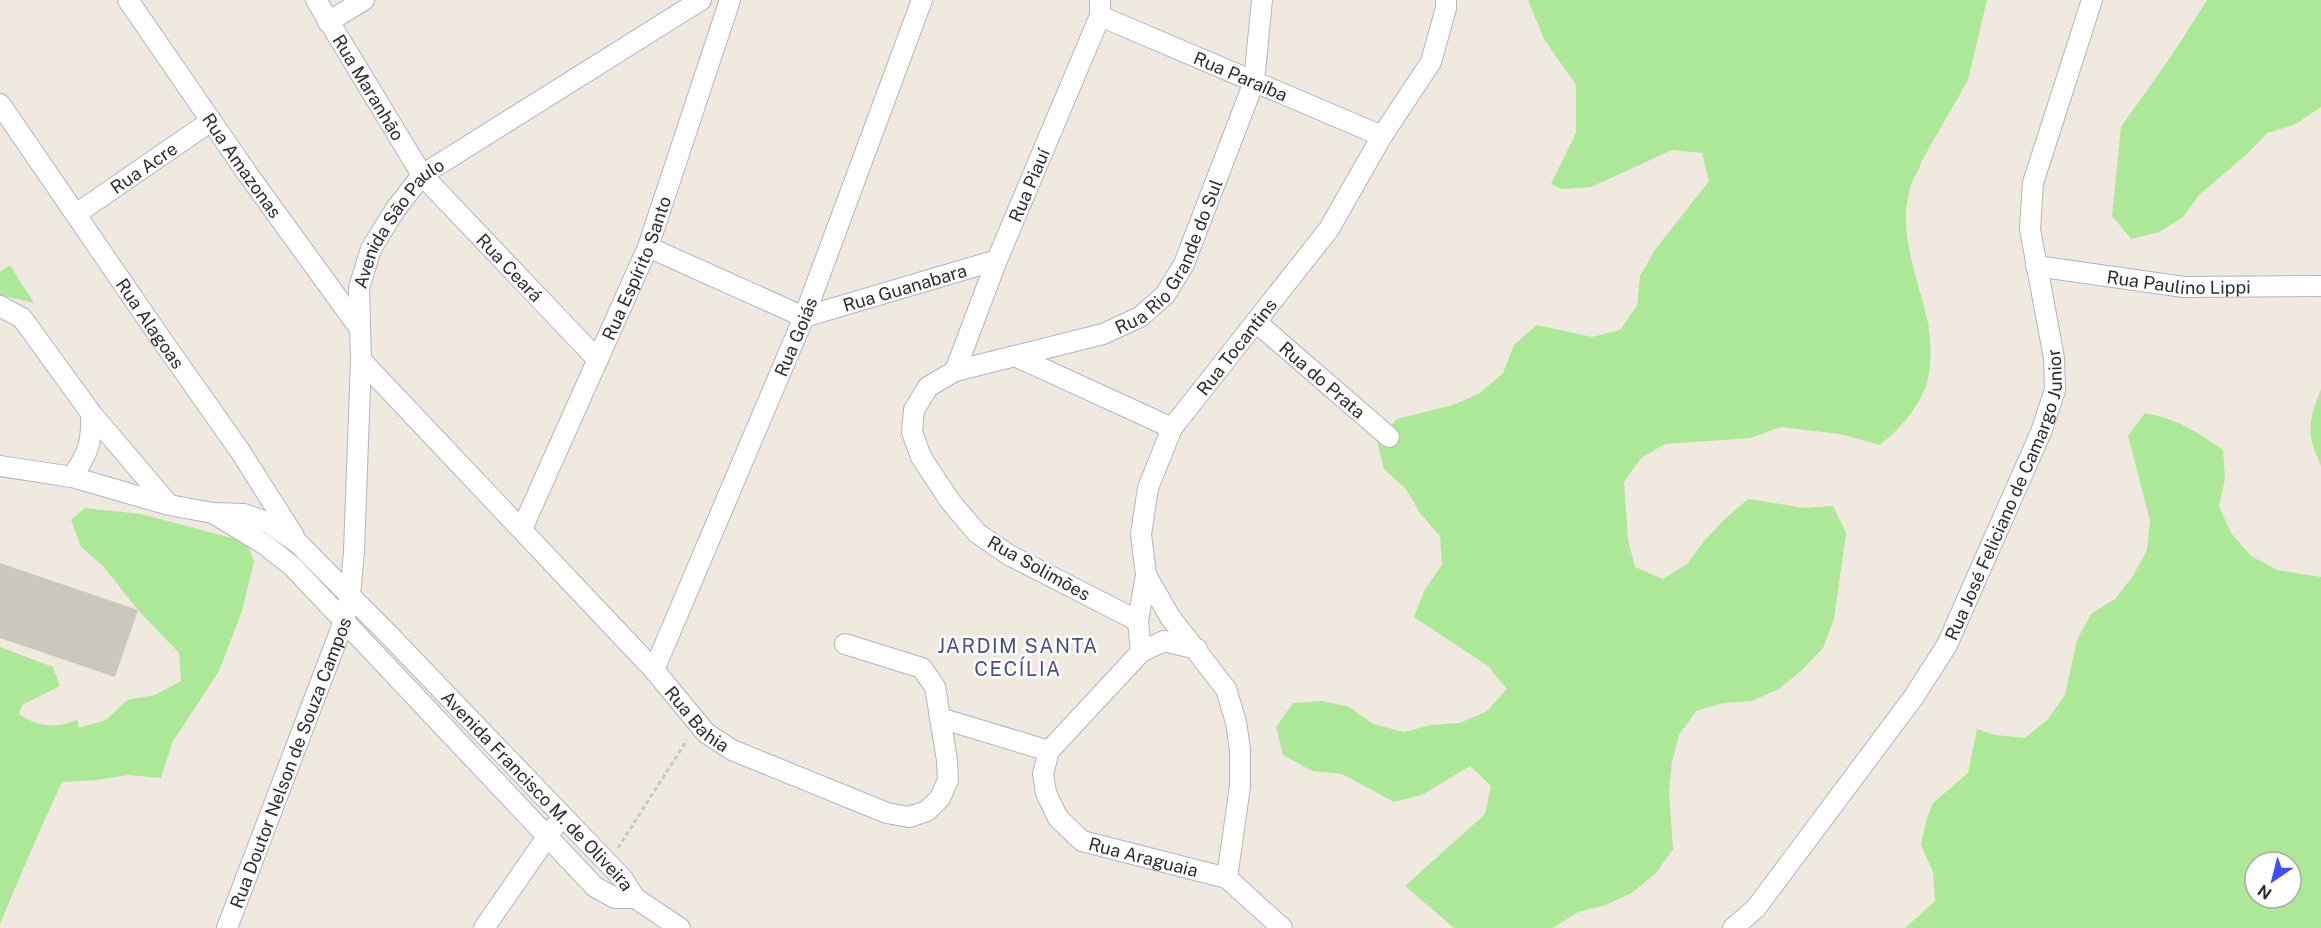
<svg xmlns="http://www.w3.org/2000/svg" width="2321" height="928" viewBox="0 0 2321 928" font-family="'Public Sans',sans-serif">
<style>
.green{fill:#ade899;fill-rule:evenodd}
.building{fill:#cbc7bd}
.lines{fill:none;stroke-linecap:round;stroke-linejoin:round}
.minor-casing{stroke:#b3b4c1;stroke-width:22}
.path{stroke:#c8c8c8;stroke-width:3;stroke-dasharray:4.5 3;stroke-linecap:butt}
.minor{stroke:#fff;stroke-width:20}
.labels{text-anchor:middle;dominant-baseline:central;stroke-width:5;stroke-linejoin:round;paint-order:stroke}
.street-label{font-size:18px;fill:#2d2d2d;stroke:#fff}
.neighbourhood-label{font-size:20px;letter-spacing:1.5px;fill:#4a4f81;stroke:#fff}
</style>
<rect width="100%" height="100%" fill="#efe9df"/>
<g class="green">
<path d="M1528 0H1987L1968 80 1921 162C1920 170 1915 175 1912 183 1909 190 1907 201 1906 210 1904 249 1920 286 1928 323 1931 340 1932 366 1927 383 1919 407 1899 430 1880 445L1840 434 1781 427 1751 438 1665 444 1641 458 1624 482 1628 540 1635 567 1663 579 1687 564 1705 540 1725 519 1748 499 1805 508 1833 506 1846 533 1834 619 1823 648 1802 670 1779 689 1752 701 1723 703 1696 711 1679 735 1672 762 1669 792 1673 849 1656 873 1633 892 1606 905 1578 912 1553 928H1454L1405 886 1485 814 1491 786 1470 766 1422 795 1394 802 1342 774 1312 771 1283 755 1276 727 1293 703 1322 701 1349 707 1373 724 1404 732 1431 725 1460 723 1487 711 1507 689 1488 666 1414 617 1425 589 1442 565 1440 536 1420 513 1406 489 1384 469 1377 441 1397 419 1453 405 1480 393 1503 373 1514 345 1537 325 1592 337 1620 330 1637 306 1640 276 1655 250 1709 181 1702 153 1672 150 1591 187 1562 189 1551 184 1576 133V85L1544 39Z"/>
<path d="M2207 0H2321V107L2294 125 2267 133 2247 154 2200 194 2183 217 2159 232 2131 239 2112 216 2121 127 2172 55Z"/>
<path d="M10 265 34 303 0 295V272Z"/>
<path d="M2321 389V466C2306 433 2308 422 2321 389Z"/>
<path d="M2145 413C2180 420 2194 430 2223 450L2225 479 2219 506 2231 533 2251 556 2277 570 2321 577V928H1905L1935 901 1933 872 1921 845 1927 818 1933 803 1968 773 1977 729 1995 735 2025 738 2048 719 2065 695 2077 640 2091 614 2115 599 2133 576 2147 550 2150 520 2128 436ZM2255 862H2291V898H2255Z"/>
<path d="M85 508 141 514 247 542 254 562 242 611 219 671 172 743 161 778 128 775 97 780 62 782C40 829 20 876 0 924V647L53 667 60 686 22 705 19 714C35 726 59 730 77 719L79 728 106 720 127 700 155 695 181 681 179 653 138 610 103 566 81 547 71 520Z"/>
</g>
<path class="building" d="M0 563 138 610 115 677 0 638Z"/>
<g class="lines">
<defs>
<g id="minor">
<path id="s1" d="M128 0 247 173 360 329"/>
<path id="s2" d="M316 0 422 175 598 360"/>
<path id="s3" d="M1100 16 1382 136"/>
<path d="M328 22 364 0"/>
<path id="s4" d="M0 104 157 333 240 451 294 536"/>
<path id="s5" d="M76 214 211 121"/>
<path id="s6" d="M648 247 804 317 997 260"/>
<path id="s7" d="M2036 266 2184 287 2321 286"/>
<path d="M0 306 22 318 91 413 169 505"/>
<path id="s8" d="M1256 322 1389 437"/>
<path id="s9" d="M1015 356 1103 334 1140 317 1165 295 1184 264 1254 82 1262 0"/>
<path id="s10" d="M361 360 654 670 706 733 732 750 887 813 909 817 927 811 940 798 948 780 947 760 935 687 922 668 845 644"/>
<path id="s11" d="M955 371 997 260 1100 16V0"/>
<path id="s12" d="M0 466 72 477 169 505 213 513 244 514 269 523 299 544 392 638 623 879 635 898 680 928"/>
<path d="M72 477C89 452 92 443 91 413"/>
<path d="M216 515 264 544 293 567 595 887 615 898H635"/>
<path id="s13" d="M522 529 648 247 730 0"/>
<path d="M1146 575 1170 617 1226 689 1236 722 1240 750V786L1227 878"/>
<path d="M1138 621 1009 555 977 533 950 501 921 457 912 432 914 410 928 387 955 371 1015 356 1172 428"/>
<path id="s14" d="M1197 649 1164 641 1141 652 1049 751 1043 774 1046 793 1058 818 1082 841 1227 878 1282 928"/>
<path id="s15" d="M1141 652 1138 621 1146 575 1141 534 1148 488 1172 428 1329 229 1382 136 1431 62 1446 8V0"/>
<path id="s16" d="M654 670 804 317 922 0"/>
<path d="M940 718 1049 751"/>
<path id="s17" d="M227 928 344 621 350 595 354 551 361 360 359 288 371 249 395 210 422 175 701 0"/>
<path d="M484 928 554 827"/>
<path id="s18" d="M1733 928 1756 908 1913 698 1947 645 2041 432 2055 390 2054 358 2030 229 2033 183 2092 0"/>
</g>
</defs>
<use href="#minor" class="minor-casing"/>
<path class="path" d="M618 848 687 740"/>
<use href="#minor" class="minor"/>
</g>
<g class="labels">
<g class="street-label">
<text stroke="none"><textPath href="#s3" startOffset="153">Rua Paraíba</textPath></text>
<text stroke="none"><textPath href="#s2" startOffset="102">Rua Maranhão</textPath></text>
<text stroke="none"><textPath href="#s1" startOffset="201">Rua Amazonas</textPath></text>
<text stroke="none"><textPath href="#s5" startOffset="82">Rua Acre</textPath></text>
<text stroke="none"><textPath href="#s11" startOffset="200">Rua Piauí</textPath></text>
<text stroke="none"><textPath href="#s17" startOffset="740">Avenida São Paulo</textPath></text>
<text stroke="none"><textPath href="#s9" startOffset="198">Rua Rio Grande do Sul</textPath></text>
<text stroke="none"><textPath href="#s2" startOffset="332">Rua Ceará</textPath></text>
<text stroke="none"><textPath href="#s13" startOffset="285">Rua Espírito Santo</textPath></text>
<text stroke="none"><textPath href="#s7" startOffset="144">Rua Paulino Lippi</textPath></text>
<text stroke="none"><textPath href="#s6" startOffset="276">Rua Guanabara</textPath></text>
<text stroke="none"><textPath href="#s4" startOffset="266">Rua Alagoas</textPath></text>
<text stroke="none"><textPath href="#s16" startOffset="362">Rua Goiás</textPath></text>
<text stroke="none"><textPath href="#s15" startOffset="334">Rua Tocantins</textPath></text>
<text stroke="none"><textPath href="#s8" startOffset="88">Rua do Prata</textPath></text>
<text stroke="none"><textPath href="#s18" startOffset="518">Rua José Feliciano de Camargo Junior</textPath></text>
<text transform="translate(1039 568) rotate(29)">Rua Solimões</text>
<text stroke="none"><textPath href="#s10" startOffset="492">Rua Bahia</textPath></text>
<text stroke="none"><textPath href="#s17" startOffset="177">Rua Doutor Nelson de Souza Campos</textPath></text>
<text stroke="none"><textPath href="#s12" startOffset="656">Avenida Francisco M. de Oliveira</textPath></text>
<text stroke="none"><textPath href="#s14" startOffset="362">Rua Araguaia</textPath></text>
</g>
<g class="neighbourhood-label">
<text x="1018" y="646">JARDIM SANTA<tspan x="1018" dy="23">CECÍLIA</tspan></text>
</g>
</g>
<g transform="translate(2273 880) rotate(215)"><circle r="28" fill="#ffffff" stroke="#ababab" stroke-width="1.5"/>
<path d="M0-4.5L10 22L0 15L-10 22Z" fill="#3c50ff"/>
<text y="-9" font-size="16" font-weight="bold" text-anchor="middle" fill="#2d2d2d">N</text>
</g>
</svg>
